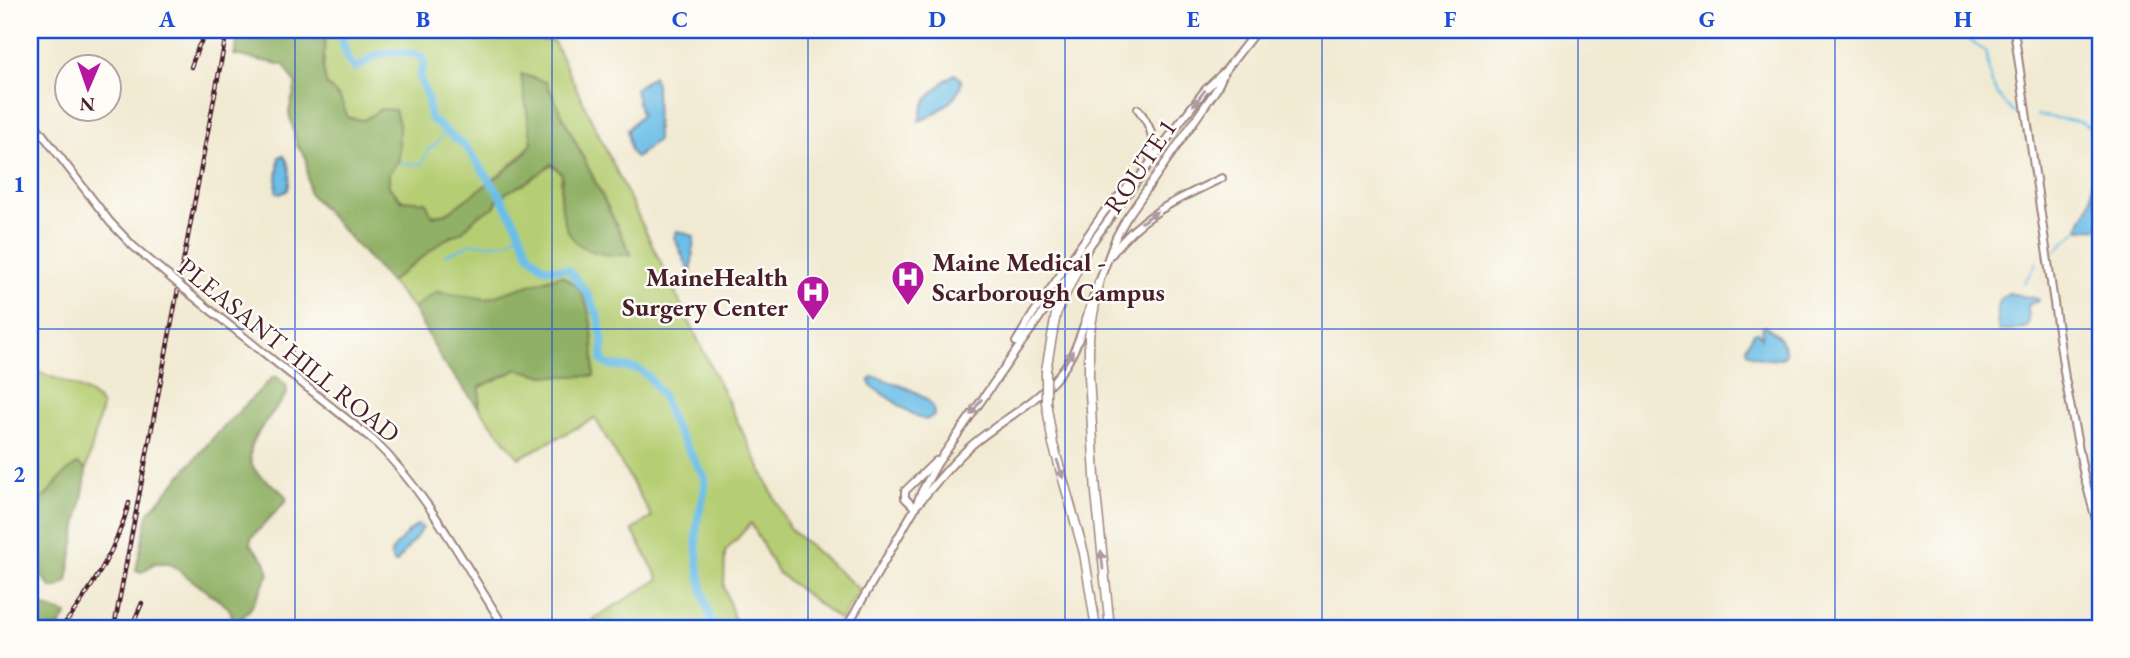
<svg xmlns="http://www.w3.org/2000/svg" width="2130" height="658" viewBox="0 0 2130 658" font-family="'EB Garamond',serif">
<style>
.green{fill:#b6ce73;stroke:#80764f;stroke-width:2}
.forest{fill:#90b165;stroke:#6d6848;stroke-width:2}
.water{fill:#6bbee7;stroke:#5a6e89;stroke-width:2}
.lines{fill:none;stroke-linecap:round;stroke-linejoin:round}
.stream{stroke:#6bbee7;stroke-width:2}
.river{stroke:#6bbee7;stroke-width:8}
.secondary-casing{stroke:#9e847e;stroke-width:10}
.primary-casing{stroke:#9e847e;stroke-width:10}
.highway-casing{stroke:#9e847e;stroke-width:11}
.secondary{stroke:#fff;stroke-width:6}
.primary{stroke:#fff;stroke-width:6}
.highway{stroke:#fff;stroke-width:8}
.rail-casing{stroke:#4a1f2b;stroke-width:4.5}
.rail{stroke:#fdfcf7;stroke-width:2;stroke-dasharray:5;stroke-linecap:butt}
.secondary-bridge-casing{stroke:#9e847e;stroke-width:10;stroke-linecap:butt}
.highway-bridge-casing{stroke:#9e847e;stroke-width:11;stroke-linecap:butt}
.secondary-bridge{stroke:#fff;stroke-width:6}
.highway-bridge{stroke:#fff;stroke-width:8}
.oneway{fill:#ae9aa0}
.grid{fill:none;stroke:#1d4ed8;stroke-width:2;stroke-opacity:0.55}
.labels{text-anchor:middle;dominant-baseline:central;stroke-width:5;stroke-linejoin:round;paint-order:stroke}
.street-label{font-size:26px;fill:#4a1f2b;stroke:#fdfcf7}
.poi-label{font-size:26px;font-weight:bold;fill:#4a1f2b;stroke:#fdfcf7;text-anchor:start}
.neatline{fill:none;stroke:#1d4ed8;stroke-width:2.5}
.grid-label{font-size:23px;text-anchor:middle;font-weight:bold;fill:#1d4ed8}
</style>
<rect width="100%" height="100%" fill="#fdfcf7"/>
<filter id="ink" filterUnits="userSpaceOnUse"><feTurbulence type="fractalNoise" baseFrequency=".0143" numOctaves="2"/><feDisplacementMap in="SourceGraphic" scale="14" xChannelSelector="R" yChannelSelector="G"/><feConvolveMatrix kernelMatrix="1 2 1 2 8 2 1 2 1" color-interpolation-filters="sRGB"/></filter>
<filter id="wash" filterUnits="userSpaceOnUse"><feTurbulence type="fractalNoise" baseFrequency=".00686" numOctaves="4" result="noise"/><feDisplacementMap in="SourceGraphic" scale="28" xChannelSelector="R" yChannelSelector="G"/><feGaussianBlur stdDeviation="1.57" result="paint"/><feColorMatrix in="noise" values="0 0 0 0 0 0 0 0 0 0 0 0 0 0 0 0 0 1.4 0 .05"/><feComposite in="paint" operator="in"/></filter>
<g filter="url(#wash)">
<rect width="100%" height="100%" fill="#f1ead2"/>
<g class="green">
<path d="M326 30H534L533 38 554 42 789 528 860 590 840 620 777 572 751 523 725 552 724 586 737 628H599L593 619 659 579 632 530 652 517 595 418 519 458 479 408 480 387 518 369 545 376H594L591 323 560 276 486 299 437 292 413 308 390 282 444 240 463 231 476 217 494 207 498 199 507 192 524 184 552 163 562 174 560 202 631 254 546 82 529 116 532 143C519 161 454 217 433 216 419 215 398 197 389 187V173L399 160V124L381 109 364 120 348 118 340 98 326 84 323 68Z"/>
<path d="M30 369C46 375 99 391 102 407L86 470 78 464C58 474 51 497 30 508Z"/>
</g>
<g class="forest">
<path d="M240 30H326L323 68 326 84 340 98 348 118 364 120 381 109 395 110 399 124V160L389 173V187L401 200 426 202 432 216 447 213 505 171 523 156 532 143 521 74 546 82 631 255C570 259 557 230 562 174L552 164 524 184 507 192 498 199 494 207 476 217 463 231 444 240 390 282 309 193 306 157 297 146 289 112 296 84 284 65 234 55Z"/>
<path d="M561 275C565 278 571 281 575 285 594 303 594 351 594 376H545L518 369 480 387 479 408 443 362 413 308 436 292 486 299Z"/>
<path d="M273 377H277L286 385 287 394C271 417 229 454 263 478 271 484 284 491 287 500L251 538 250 544 265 561 269 574 251 608 238 623 234 621 229 608 169 563H155L142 572 136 570 148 514 213 438Z"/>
<path d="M78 464 86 470 85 482 67 581C48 598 50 582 40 574 37 571 33 570 30 568V508C51 497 58 474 78 464Z"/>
<path d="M30 602 67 614 58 628H30Z"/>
</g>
<g class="water">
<path d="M955 74 961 80C962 98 933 116 919 121 921 116 922 109 924 104 927 97 948 77 955 74Z"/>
<path d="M653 76 656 84 657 140 636 158 631 152 627 130 641 115 635 89Z"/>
<path d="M283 155C291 164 290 179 288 190L280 194 276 191 279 157Z"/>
<path d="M2097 169C2095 183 2090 198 2100 210V228L2079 229C2080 219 2085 215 2089 206 2093 196 2092 181 2094 170Z"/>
<path d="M677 231 694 236 691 275 674 237Z"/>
<path d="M2008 293 2038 299V301L2028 305 2029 324 2026 328 1999 331C1996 316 1994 302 2008 293Z"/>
<path d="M1765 326C1775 331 1782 341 1786 352L1785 356C1773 362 1757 359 1747 352L1746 346 1754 333 1758 332 1762 338V327Z"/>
<path d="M872 377 879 378C896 385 935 393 934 415L926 420 917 417 871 386 869 381Z"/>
<path d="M418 525 423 528 396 563H394C392 558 389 556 392 551 396 545 411 528 418 525Z"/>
</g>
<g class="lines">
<g class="stream">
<path d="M1961 30 1965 37 1986 52 1991 82 2003 103 2019 115"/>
<path d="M2037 115 2080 122 2100 132"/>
<path d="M2097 163 2100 157"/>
<path d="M400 164H422L429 148 435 146 446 130"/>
<path d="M2054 252 2079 229"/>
<path d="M445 255 467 246 468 244C490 242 502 251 520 232"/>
<path d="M2024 283 2037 262"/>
</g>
<path class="river" d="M339 30 348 60 355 68C364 66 367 59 375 56 389 51 410 51 422 57L424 63 420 77 428 100 430 118 466 147 498 192 517 225 529 254 544 268 568 269 587 293 598 316 603 343 602 361 608 365 638 369 648 376 662 395 673 424 705 478C707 496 698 509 697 526 694 557 703 600 714 628"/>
</g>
</g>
<g filter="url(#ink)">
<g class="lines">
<defs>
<g id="secondary">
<path d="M2014 30 2065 378 2084 476 2100 534"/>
<path d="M30 118 110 222 133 246 171 278"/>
<path d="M184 289 373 440C428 493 464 564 505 628"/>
</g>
<g id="primary">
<path d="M1138 109C1150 125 1156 138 1150 158"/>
<path d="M1085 252 1180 122 1205 90 1225 71"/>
<path d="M1112 254C1140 215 1180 198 1222 178"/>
<path d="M1098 285 1116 237 1126 219 1216 90 1225 71 1257 30"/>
<path d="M1016 342 1033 314 1104 212 1130 184"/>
<path d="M918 504C936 483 952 462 973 444 1005 417 1042 401 1066 365 1080 343 1085 319 1094 295"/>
<path d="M915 508 905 498V491L936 461"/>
<path d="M846 628 915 508 922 491 937 464 1079 261"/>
</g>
<g id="highway">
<path d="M1099 282 1089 336V376L1096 493 1110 628"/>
<path d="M1046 370 1056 314 1086 251"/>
<path d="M1046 402 1053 444 1084 553 1096 628"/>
</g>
</defs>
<use href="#secondary" class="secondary-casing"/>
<use href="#primary" class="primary-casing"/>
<use href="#highway" class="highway-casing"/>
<use href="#secondary" class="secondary"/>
<use href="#primary" class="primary"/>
<use href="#highway" class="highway"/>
<defs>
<g id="rail">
<path d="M191 67 199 45 210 30"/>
<path d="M61 628C90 593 117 548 129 503"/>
<path d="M114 628 227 30"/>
<path d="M131 628 142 603"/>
</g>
</defs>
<use href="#rail" class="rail-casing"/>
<use href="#rail" class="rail"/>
<defs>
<path id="secondary-bridge" d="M171 278 184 289"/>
<path id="highway-bridge" d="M1046 370V402"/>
</defs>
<use href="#secondary-bridge" class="secondary-bridge-casing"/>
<use href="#highway-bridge" class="highway-bridge-casing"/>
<use href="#secondary-bridge" class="secondary-bridge"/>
<use href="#highway-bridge" class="highway-bridge"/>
</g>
<defs><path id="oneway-solid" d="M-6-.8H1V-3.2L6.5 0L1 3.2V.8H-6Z" transform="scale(1.75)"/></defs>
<g class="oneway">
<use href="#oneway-solid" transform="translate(1199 98) rotate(128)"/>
<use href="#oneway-solid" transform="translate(1149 217) rotate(-35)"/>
<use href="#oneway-solid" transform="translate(1068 359) rotate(-59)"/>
<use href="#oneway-solid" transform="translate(976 407) rotate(125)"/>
<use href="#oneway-solid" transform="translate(1060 469) rotate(72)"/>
<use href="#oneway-solid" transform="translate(1102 560) rotate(-96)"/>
</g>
</g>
<path class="grid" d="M295 30V628M552 30V628M808 30V628M1065 30V628M1322 30V628M1578 30V628M1835 30V628M30 329H2100"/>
<defs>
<symbol id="hospital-pin" viewBox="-11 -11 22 30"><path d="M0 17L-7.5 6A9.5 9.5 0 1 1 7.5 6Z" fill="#b5179e" stroke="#fdfcf7"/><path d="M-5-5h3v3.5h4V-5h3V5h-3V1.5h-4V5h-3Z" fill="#fff"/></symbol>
</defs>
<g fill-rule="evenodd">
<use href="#hospital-pin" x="889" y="258" width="38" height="52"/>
<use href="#hospital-pin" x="794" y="273" width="38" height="52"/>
</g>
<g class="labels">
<g class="street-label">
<text transform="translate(1140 166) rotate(-56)">ROUTE 1</text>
<text transform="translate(289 350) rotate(39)">PLEASANT HILL ROAD</text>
</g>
<g class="poi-label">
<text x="932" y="262">Maine Medical -<tspan x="932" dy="30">Scarborough Campus</tspan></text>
<text x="788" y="277" text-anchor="end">MaineHealth<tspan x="788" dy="30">Surgery Center</tspan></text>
</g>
</g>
<rect width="2130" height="658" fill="none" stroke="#fdfcf7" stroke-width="77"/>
<g transform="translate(88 88) rotate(182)"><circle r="33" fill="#fdfcf7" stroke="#b5a4a5" stroke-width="2"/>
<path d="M0-5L12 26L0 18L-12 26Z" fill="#b5179e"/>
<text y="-10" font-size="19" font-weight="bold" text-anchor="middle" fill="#4a1f2b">N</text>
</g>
<rect x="38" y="38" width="2054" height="582" class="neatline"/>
<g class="grid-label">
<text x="167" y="27">A</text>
<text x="423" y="27">B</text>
<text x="680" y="27">C</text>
<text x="937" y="27">D</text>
<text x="1193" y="27">E</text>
<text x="1450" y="27">F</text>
<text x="1707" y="27">G</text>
<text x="1963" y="27">H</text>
<text x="19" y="192">1</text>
<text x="19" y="482">2</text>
</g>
</svg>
